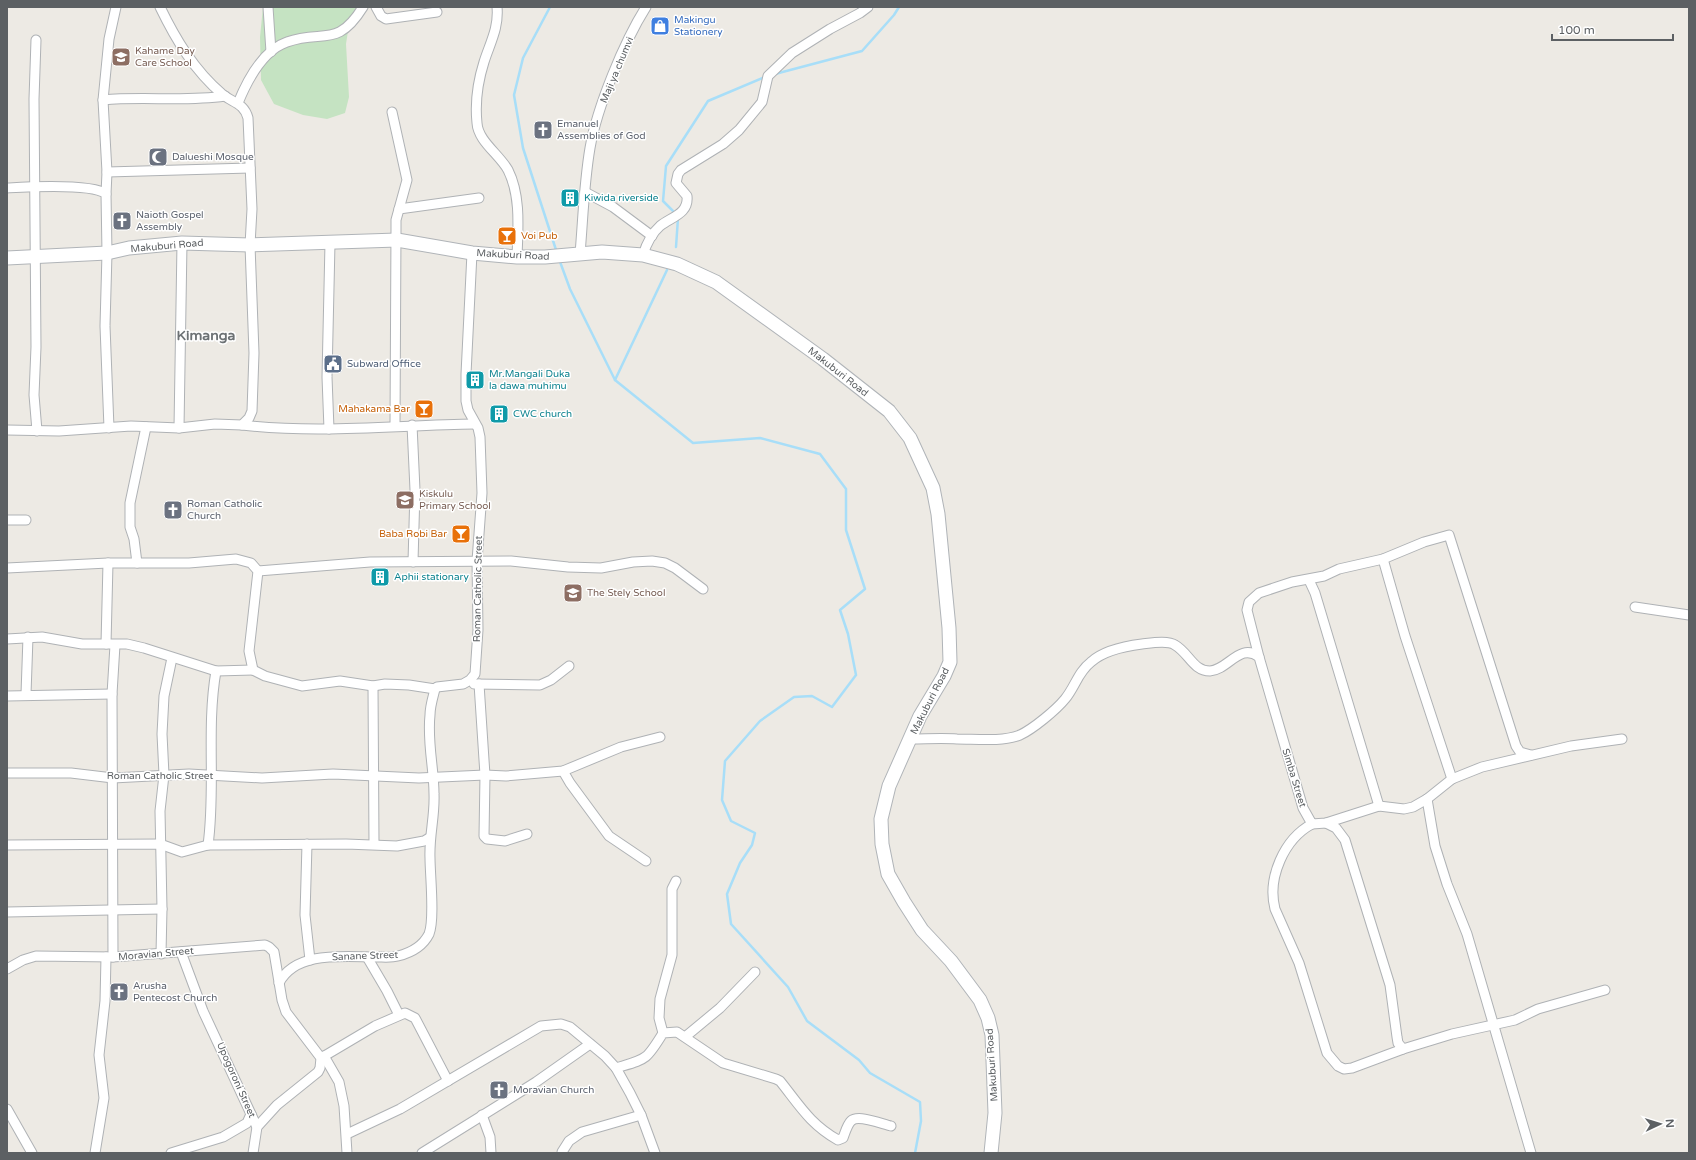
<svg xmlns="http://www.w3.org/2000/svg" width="1696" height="1160" viewBox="0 0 1696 1160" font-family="'Varela Round',sans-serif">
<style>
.green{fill:#c5e3c2}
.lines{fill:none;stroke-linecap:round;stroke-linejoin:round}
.stream{stroke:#a8def8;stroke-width:2.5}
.street-casing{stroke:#afb2b5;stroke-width:11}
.secondary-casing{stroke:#b0b4b8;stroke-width:15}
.street{stroke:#fff;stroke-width:9}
.secondary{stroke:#fff;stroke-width:13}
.labels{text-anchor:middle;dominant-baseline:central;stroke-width:3;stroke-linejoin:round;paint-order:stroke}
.shop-label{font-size:10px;fill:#366cbe;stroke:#fff;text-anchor:start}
.education-label{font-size:10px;fill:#785e54;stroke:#fff;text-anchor:start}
.street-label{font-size:10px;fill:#5c6063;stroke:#fff}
.worship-label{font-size:10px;fill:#5b616d;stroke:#fff;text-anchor:start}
.culture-label{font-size:10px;fill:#0d838f;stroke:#fff;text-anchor:start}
.food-label{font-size:10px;fill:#c56008;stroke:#fff;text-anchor:end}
.service-label{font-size:10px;fill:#4e5e75;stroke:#fff;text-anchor:start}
.district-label{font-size:14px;font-weight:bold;fill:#6d7275;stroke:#fff}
</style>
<rect width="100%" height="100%" fill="#edeae4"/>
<path class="green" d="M263 7H370L359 16 348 31 346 44 349 97 345 113 327 119 303 115 274 104 261 80 260 37Z"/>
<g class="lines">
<g class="stream">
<path d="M550 7 523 58 514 95 523 148 557 253"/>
<path d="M775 74 862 51 894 15 899 7"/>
<path d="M676 214 663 201 666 166 708 101 765 77"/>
<path d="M676 247 678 218"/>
<path d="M559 259 570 289 615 380 693 443 760 438 820 454 846 489V530L865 589 840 610 848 634 856 675 832 707 812 696 794 697 760 721 725 761 722 800 731 821 755 833 752 845 740 863 727 894 731 924 788 987 807 1021 859 1060 870 1073 920 1102 921 1121 915 1153"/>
<path d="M615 380 667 270"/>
</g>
<defs>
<g id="street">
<path d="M268 7 271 52"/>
<path d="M376 7 381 16 386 19 437 12"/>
<path d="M497 7C499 28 490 43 484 62 478 81 475 104 477 123 478 141 499 154 508 170 521 196 518 228 517 257"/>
<path d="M36 40 34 99 36 347 34 395 37 431"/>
<path d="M103 100C144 96 184 102 225 96"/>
<path d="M238 103C247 81 263 50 287 42 323 29 337 49 363 7"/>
<path d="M392 112 407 180 396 220V229L395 426"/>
<path d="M107 172 250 168"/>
<path d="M7 188C26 187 92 183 106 194L107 253 105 326 109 428"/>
<path d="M585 192 613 207 652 236"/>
<path d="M106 194 107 172 103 100 109 39 116 7"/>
<path d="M399 209 479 198"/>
<path d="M580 254C583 219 584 183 590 148 597 107 624 42 646 7"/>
<path d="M643 255C646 245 651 234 660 226 671 217 689 214 687 196L676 183 678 174 681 170 723 144 739 130 762 102 768 76 792 53 830 29 860 13 868 7"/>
<path d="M242 425C319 434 398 425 475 424"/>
<path d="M412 425 415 490 413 562"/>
<path d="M179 428 182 243"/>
<path d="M329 429 327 377 330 243"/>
<path d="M7 430 59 431 131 426 179 428 215 424 242 425 249 418 252 411 254 353 250 245 252 209 248 118C244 103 233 103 222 94 194 70 176 40 160 7"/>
<path d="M7 520H26"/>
<path d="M1383 559 1405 636 1452 779"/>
<path d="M137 563 134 539 130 527V503L146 427"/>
<path d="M7 568 108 563H189L236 559 251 563 258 571 249 651 253 670 265 676 302 686 340 681 373 686 385 684 409 685 435 689"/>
<path d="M258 571 370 562 511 561 568 567 601 568 633 562 652 561 665 563 675 568 703 589"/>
<path d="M1309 580 1315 593 1379 806"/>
<path d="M1635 607 1689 615"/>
<path d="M7 639 42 637 82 644H127L144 648 216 671 253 670"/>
<path d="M106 644 108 563"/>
<path d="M1259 657 1247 610 1249 602 1259 593 1292 582 1324 576 1339 569 1383 559 1424 542 1449 535 1516 746 1520 752 1531 755"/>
<path d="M474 684 540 685 551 680 569 666"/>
<path d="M479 684 485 775 484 836 487 839 505 841 527 834"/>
<path d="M373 686 374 844"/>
<path d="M26 694 28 637"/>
<path d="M7 696 112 694"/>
<path d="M911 739C926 739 942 738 957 739 977 739 1001 742 1020 735 1033 729 1056 710 1065 699 1075 687 1078 672 1091 662 1103 651 1126 646 1142 644 1151 643 1168 640 1175 645 1189 653 1193 671 1210 671 1228 670 1240 642 1259 657L1303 808 1312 824 1326 823 1379 806 1404 809 1413 807 1427 799 1452 779 1482 767 1571 746 1622 739"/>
<path d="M563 771 570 783 609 836 646 861"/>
<path d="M7 773H71L113 778 189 774 262 778 333 774 419 778 485 775 506 776 563 771 621 747 660 737"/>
<path d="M1427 799 1435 846 1447 884 1467 934 1531 1153"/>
<path d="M1326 823 1336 828 1345 840 1390 985 1397 1037 1398 1043 1403 1049 1452 1034 1515 1020 1538 1009 1605 990"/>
<path d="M1312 824C1284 839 1267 878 1275 909L1299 963 1327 1053 1338 1066 1344 1069 1352 1068 1403 1049"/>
<path d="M307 844 305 915 310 960"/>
<path d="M7 845 160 844 182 852 208 845 346 844 397 846 424 841 429 838"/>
<path d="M208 845C216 787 206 729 216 671"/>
<path d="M7 912 162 909"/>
<path d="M181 952 203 1011 257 1127"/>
<path d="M161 954 162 909 160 811 164 775 162 734 164 696 172 658"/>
<path d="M113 957 112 694 115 645"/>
<path d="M367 957 387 991 399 1015"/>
<path d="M7 969 23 960 36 956 113 957 265 945 269 947 274 952 282 1000 286 1012 321 1058 320 1068 318 1072 277 1105 257 1127 253 1153"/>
<path d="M279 983C296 950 345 957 377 957 383 957 391 958 398 956 410 953 423 946 429 934 435 919 430 875 430 858 429 836 435 816 434 794 434 768 427 742 430 715 430 706 433 697 435 689L437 687 463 684 470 680 475 674 478 630 477 561 482 493 480 437 478 428 468 410 466 401V374L472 253"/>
<path d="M663 1033 659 1018 660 999 672 955V889L676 881"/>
<path d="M685 1037 720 1008 755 972"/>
<path d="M324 1056 339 1082 344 1106 347 1153"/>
<path d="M321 1058 375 1026 405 1013 415 1018 448 1081"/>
<path d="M616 1068C646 1059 646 1061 663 1033L677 1032 723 1063 776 1079 780 1081C800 1106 810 1124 838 1140L843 1138C845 1133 847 1125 851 1121 858 1114 882 1124 891 1126"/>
<path d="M7 1109 32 1153"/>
<path d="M482 1115 490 1137 491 1153"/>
<path d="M347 1134 400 1109 541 1026 561 1024 570 1027 605 1056 616 1068 630 1093 641 1115 655 1153"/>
<path d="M562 1152 569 1141 582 1132 641 1115"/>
<path d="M95 1153 104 1098 99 1055 105 1001 106 957"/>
<path d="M171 1153 223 1137 247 1123 251 1114"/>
<path d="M422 1153 536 1082 590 1044"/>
</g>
<path id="secondary" d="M7 258 107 253 129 248 182 243 250 245 397 240 472 253 517 257H545L602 252 643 255 677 264 716 282 823 359 889 411 910 438 933 488 938 514 949 628 950 662 944 676 920 716 889 786 881 819 882 844 888 874 904 902 922 930 951 961 980 1000 988 1018 992 1035 995 1113 991 1153"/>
</defs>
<use href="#street" class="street-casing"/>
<use href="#secondary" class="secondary-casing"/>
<use href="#street" class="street"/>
<use href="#secondary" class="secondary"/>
</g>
<defs>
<symbol id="shop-square" viewBox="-11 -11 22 22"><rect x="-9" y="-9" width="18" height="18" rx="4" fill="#3f7fe0" stroke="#fff"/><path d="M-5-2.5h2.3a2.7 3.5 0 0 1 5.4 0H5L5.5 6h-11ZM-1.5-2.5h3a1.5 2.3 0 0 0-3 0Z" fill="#fff"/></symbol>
<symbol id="school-square" viewBox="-11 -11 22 22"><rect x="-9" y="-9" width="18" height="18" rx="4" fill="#8d6e63" stroke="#fff"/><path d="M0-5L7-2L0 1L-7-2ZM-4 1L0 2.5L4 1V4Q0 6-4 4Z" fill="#fff"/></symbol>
<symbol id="church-square" viewBox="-11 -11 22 22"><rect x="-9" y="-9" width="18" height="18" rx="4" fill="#6b7280" stroke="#fff"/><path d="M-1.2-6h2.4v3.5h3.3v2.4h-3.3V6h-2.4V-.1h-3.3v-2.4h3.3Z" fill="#fff"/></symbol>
<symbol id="mosque-square" viewBox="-11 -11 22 22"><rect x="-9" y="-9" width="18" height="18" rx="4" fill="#6b7280" stroke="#fff"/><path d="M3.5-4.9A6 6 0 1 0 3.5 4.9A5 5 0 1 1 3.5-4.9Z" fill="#fff"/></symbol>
<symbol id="building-square" viewBox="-11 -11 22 22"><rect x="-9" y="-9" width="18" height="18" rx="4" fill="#0f9aa8" stroke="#fff"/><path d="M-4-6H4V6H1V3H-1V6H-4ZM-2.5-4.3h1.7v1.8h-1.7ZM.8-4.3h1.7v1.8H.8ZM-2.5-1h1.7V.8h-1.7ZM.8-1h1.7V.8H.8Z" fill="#fff"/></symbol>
<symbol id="bar-square" viewBox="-11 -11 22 22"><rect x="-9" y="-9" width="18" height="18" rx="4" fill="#e8710a" stroke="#fff"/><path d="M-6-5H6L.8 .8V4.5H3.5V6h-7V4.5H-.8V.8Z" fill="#fff"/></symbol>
<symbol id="civic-square" viewBox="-11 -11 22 22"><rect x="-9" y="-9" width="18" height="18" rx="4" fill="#5c6f8a" stroke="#fff"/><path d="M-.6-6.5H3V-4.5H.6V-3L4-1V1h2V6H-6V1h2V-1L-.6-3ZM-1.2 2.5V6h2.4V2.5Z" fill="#fff"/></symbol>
</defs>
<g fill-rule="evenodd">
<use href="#shop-square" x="649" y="15" width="22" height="22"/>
<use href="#school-square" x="110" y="46" width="22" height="22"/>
<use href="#church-square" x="532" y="119" width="22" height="22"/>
<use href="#mosque-square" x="147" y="146" width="22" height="22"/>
<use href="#building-square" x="559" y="187" width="22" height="22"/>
<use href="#church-square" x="111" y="210" width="22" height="22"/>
<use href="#bar-square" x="496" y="225" width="22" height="22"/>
<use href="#civic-square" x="322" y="353" width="22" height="22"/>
<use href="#building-square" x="464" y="369" width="22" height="22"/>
<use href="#bar-square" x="413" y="398" width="22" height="22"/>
<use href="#building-square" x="488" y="403" width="22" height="22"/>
<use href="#school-square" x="394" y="489" width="22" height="22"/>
<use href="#church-square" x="162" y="499" width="22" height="22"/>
<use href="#bar-square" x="450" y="523" width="22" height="22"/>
<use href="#building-square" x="369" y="566" width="22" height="22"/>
<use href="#school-square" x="562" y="582" width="22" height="22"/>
<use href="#church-square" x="108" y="981" width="22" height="22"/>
<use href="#church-square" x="488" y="1079" width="22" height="22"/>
</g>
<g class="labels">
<g class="shop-label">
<text x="674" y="20">Makingu<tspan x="674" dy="12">Stationery</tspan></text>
</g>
<g class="education-label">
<text x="135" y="51">Kahame Day<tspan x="135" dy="12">Care School</tspan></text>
<text x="419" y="494">Kiskulu<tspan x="419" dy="12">Primary School</tspan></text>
<text x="587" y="593">The Stely School</text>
</g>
<g class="street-label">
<text transform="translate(617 70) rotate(-67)">Maji ya chumvi</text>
<text transform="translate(167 246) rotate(-5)">Makuburi Road</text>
<text transform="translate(513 255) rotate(3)">Makuburi Road</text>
<text transform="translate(838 372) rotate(38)">Makuburi Road</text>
<text transform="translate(478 589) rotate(-89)">Roman Catholic Street</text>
<text transform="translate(930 701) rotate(-63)">Makuburi Road</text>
<text x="160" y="776">Roman Catholic Street</text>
<text transform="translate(1294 778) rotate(73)">Simba Street</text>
<text transform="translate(156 954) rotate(-5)">Moravian Street</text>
<text transform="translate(365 956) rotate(-2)">Sanane Street</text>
<text transform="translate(992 1065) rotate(-94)">Makuburi Road</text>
<text transform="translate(236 1080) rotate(66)">Upogoroni Street</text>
</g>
<g class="worship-label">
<text x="557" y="124">Emanuel<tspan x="557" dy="12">Assemblies of God</tspan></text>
<text x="172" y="157">Dalueshi Mosque</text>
<text x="136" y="215">Naioth Gospel<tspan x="136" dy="12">Assembly</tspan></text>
<text x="187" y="504">Roman Catholic<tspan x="187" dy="12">Church</tspan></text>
<text x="133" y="986">Arusha<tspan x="133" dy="12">Pentecost Church</tspan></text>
<text x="513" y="1090">Moravian Church</text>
</g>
<g class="culture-label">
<text x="584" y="198">Kiwida riverside</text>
<text x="489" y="374">Mr.Mangali Duka<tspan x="489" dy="12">la dawa muhimu</tspan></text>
<text x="513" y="414">CWC church</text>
<text x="394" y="577">Aphii stationary</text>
</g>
<g class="food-label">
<text x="521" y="236" text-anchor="start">Voi Pub</text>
<text x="410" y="409">Mahakama Bar</text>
<text x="447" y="534">Baba Robi Bar</text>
</g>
<g class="service-label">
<text x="347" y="364">Subward Office</text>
</g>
<g class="district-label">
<text x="206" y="335">Kimanga</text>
</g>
</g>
<rect width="1696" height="1160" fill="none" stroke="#5c6063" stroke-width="16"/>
<g transform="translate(1660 1124) rotate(86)" stroke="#ffffff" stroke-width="3" paint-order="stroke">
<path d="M0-3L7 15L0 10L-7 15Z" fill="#5c6063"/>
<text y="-6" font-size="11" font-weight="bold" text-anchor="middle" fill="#5c6063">N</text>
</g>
<path d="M1552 34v6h121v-6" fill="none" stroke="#5c6063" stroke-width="2"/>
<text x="1558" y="34" font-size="12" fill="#5c6063" stroke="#ffffff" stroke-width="3" paint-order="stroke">100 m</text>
</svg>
